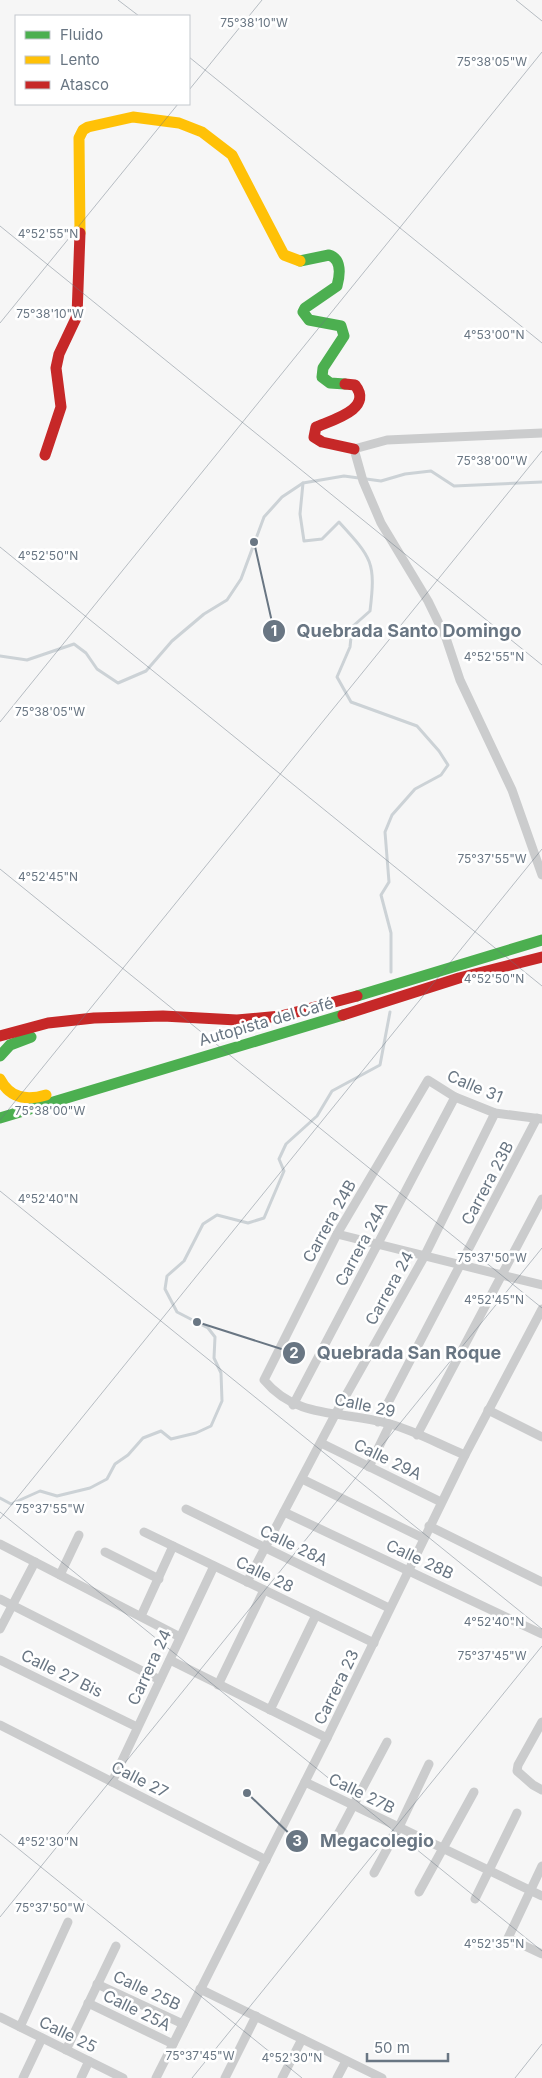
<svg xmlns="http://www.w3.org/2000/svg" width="542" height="2078" viewBox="0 0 542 2078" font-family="Inter,sans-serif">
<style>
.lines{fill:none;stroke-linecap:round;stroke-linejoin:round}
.stream{stroke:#ccd2d6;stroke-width:3}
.street{stroke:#cbcccd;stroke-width:9}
.fast{stroke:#4caf50;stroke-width:11}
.slow{stroke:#ffc107;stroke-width:11}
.jam{stroke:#c62828;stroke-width:11}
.ticks{fill:none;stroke:#697683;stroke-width:1;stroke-opacity:0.45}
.labels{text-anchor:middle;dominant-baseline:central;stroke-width:5;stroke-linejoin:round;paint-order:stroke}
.street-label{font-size:16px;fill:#697683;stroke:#fff}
.ticks-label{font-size:12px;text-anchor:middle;fill:#697683;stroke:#fff;stroke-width:5;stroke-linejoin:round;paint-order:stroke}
.leader{fill:none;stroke:#697683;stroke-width:2}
.callout-dot{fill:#697683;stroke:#fff;stroke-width:2}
.mark-label{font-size:15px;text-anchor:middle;font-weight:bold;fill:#fff}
.callout-label{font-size:18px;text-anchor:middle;font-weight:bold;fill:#697683;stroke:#fff;stroke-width:5;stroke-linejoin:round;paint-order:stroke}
</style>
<rect width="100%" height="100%" fill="#f6f6f6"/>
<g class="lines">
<g class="stream">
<path d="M303 483 300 514 304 541 322 539 339 522C372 558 376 562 370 611L352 627 350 647 337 677 351 702 417 726 439 751 448 765 441 775 415 789 392 815 385 832 389 882 381 895 391 933V972"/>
<path d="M0 656 27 660 74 644 86 653 97 669 118 683 146 671 172 641 204 614 227 600 241 579 264 517 282 497 303 483 344 476 381 481 405 474 431 471 454 486 542 482"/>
<path d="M0 1498 11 1504 40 1491 57 1496 90 1488 107 1479 115 1464 128 1455 143 1438 161 1431 171 1439 196 1433 211 1426 222 1401 221 1373 214 1358 215 1337 208 1328 177 1312 165 1289 167 1276 184 1261 203 1224 217 1215 248 1223 264 1218 284 1171 279 1159 286 1144 317 1116 332 1091 380 1065 390 1012"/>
</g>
<g class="street">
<path d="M542 433 387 440 354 449 363 481 381 523 428 601 446 638 460 680 512 790 542 875"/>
<path d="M337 1234 542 1285"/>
<path d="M293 1405 455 1097"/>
<path d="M488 1410 542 1437"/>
<path d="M378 1422 537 1118"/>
<path d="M417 1435 542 1199"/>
<path d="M321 1443 441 1502"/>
<path d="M465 1455C440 1445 416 1431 390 1424 344 1410 298 1421 264 1380L337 1234 428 1080 455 1097 495 1113 542 1119"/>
<path d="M369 1467 390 1424"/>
<path d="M302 1479 423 1538"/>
<path d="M186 1509 389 1608"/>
<path d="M284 1512 542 1634"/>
<path d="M429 1526 542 1582"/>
<path d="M144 1532 374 1643"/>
<path d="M0 1544 180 1637"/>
<path d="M105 1552 159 1579"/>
<path d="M60 1575 79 1535"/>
<path d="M247 1582 336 1413 424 1257 495 1113"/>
<path d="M0 1599 160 1680"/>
<path d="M141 1616 173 1546"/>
<path d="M0 1629 35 1562"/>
<path d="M0 1660 137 1727"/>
<path d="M170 1660 327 1738"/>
<path d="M218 1685 264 1590"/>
<path d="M270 1710 316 1615"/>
<path d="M542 1722 518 1765 517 1771 533 1785 542 1790"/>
<path d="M0 1725 266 1860"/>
<path d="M112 1782 214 1566"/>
<path d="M305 1782 542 1896"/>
<path d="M336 1838 387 1742"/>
<path d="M542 1866 508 1938 542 1954"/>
<path d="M374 1873 399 1827 429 1764"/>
<path d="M419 1892 474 1792"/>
<path d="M475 1899 517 1813"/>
<path d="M97 1984 183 2024"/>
<path d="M200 1989 382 2078"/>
<path d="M88 2003 173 2044"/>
<path d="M0 2017 123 2078"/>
<path d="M20 2027 68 1922"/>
<path d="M66 2050 116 1946"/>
<path d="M23 2078 42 2038"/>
<path d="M81 2078 89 2061"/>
<path d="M156 2078 327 1738 465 1455 542 1309"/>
<path d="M225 2078 256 2016"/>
<path d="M282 2078 302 2039"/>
<path d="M337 2078 346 2061"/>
</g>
<g class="fast">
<path d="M300 261 329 255C342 259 340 275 337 286L305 308 303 312 309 320 341 326 344 336 323 368 322 377 330 383 345 384"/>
<path d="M357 996 542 940"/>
<path d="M0 1056 10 1045 31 1037"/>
<path d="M0 1118 343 1015"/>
</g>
<g class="slow">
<path d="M80 233 79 138 83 130 88 127 133 117 179 123 202 132 232 155 284 255 300 261"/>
<path d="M0 1079C10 1098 26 1101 46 1095"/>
</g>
<g class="jam">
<path d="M345 384 355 385C374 409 332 420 316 427L314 437 322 442 354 449"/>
<path d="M45 455 61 407 56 368 59 354 77 316 80 233"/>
<path d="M343 1015 459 978 542 957"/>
<path d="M0 1036 48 1023 94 1018 163 1016 237 1020 281 1016 357 996"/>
</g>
</g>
<path class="ticks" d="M118 0 139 16M516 0 542 21M189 57 542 343M189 90 262 0M0 226 542 665M0 323 178 104M0 547 542 986M0 722 542 52M0 869 542 1308M0 1120 542 451M0 1191 542 1629M0 1512 542 1951M0 1519 542 849M0 1834 302 2078M0 1917 542 1248M192 2078 542 1646M515 2078 542 2044"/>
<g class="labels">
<g class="street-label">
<text transform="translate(266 1021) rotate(-16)">Autopista del Café</text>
<text transform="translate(475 1086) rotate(23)">Calle 31</text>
<text transform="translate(487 1183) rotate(-62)">Carrera 23B</text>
<text transform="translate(329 1221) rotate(-61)">Carrera 24B</text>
<text transform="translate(361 1244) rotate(-62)">Carrera 24A</text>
<text transform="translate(389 1288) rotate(-61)">Carrera 24</text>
<text transform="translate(365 1405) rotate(12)">Calle 29</text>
<text transform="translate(388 1459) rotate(26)">Calle 29A</text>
<text transform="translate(294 1545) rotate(26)">Calle 28A</text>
<text transform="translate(420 1559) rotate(25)">Calle 28B</text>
<text transform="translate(265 1574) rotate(26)">Calle 28</text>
<text transform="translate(149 1667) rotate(-65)">Carrera 24</text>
<text transform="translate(62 1673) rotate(26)">Calle 27 Bis</text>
<text transform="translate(336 1687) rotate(-64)">Carrera 23</text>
<text transform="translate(140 1779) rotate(27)">Calle 27</text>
<text transform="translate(362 1793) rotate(26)">Calle 27B</text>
<text transform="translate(147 1990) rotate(25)">Calle 25B</text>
<text transform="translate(137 2010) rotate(26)">Calle 25A</text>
<text transform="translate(68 2034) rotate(26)">Calle 25</text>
</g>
</g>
<g class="ticks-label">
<text x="254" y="27">75°38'10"W</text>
<text x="492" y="66">75°38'05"W</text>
<text x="48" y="238">4°52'55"N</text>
<text x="50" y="318">75°38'10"W</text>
<text x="494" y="339">4°53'00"N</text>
<text x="492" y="465">75°38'00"W</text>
<text x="48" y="560">4°52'50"N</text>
<text x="494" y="661">4°52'55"N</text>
<text x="50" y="716">75°38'05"W</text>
<text x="492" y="863">75°37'55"W</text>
<text x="48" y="881">4°52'45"N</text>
<text x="494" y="983">4°52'50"N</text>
<text x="50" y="1115">75°38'00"W</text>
<text x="48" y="1203">4°52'40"N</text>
<text x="492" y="1262">75°37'50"W</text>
<text x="494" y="1304">4°52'45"N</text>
<text x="50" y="1513">75°37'55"W</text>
<text x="494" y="1626">4°52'40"N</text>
<text x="492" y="1660">75°37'45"W</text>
<text x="48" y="1846">4°52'30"N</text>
<text x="50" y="1912">75°37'50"W</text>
<text x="494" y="1948">4°52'35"N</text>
<text x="200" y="2060">75°37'45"W</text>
<text x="292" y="2062">4°52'30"N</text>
</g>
<path class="leader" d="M254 542L274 631M197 1322L294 1353M247 1793L297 1841"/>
<g class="callout-dot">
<circle cx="254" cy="542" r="5"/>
<circle cx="197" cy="1322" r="5"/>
<circle cx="247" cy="1793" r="5"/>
<circle cx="274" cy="631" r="12"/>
<circle cx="294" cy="1353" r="12"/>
<circle cx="297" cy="1841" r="12"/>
</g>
<g class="mark-label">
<text x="274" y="636">1</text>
<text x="294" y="1358">2</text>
<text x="297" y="1846">3</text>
</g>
<g class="callout-label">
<text x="409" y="637">Quebrada Santo Domingo</text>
<text x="409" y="1359">Quebrada San Roque</text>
<text x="377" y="1847">Megacolegio</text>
</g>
<rect x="15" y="15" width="175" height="90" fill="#ffffff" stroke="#c3c8cd"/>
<rect x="25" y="31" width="25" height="8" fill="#4caf50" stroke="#c3c8cd"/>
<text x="60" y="40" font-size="15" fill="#697683">Fluido</text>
<rect x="25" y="56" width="25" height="8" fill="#ffc107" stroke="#c3c8cd"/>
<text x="60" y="65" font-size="15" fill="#697683">Lento</text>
<rect x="25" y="81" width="25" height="8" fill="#c62828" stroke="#c3c8cd"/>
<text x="60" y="90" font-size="15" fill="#697683">Atasco</text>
<path d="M367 2053v8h81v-8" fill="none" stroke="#697683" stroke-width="2.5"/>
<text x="374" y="2053" font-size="15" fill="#697683" stroke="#ffffff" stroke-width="4" paint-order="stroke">50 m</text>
</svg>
